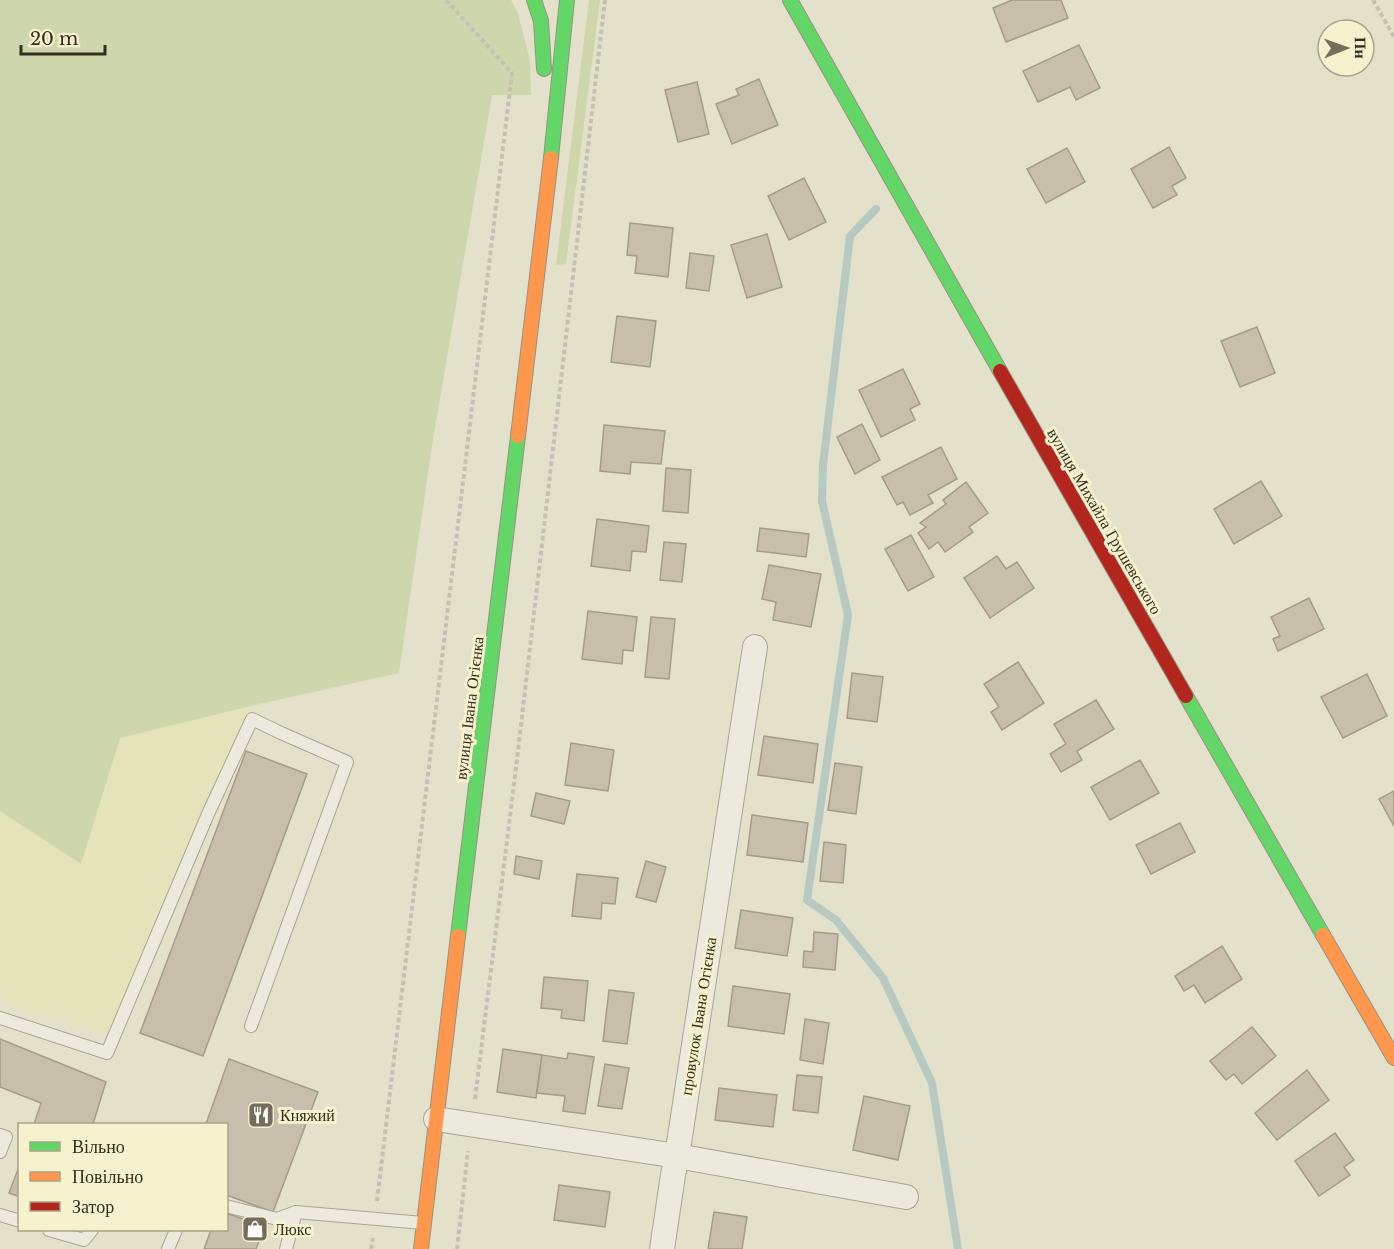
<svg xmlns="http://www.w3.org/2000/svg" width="1394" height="1249" viewBox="0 0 1394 1249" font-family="'Libre Baskerville',serif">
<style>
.farmland{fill:#e4e3ba}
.green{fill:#ced6ac}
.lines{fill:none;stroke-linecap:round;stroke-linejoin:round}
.stream{stroke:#b6cac1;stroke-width:8}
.building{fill:#c7bfab;stroke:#a49c89;stroke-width:1.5}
.lane-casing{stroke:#a9a494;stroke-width:14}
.street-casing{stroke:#a9a494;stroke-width:26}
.fast-casing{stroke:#989383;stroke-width:16}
.slow-casing{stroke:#989383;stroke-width:16}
.jam-casing{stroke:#989383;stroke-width:16}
.path{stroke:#c4c1b3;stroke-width:4;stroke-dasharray:4.5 3;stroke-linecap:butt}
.lane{stroke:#eceadc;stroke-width:12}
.street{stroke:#eceadc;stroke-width:24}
.fast{stroke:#63d668;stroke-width:14}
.slow{stroke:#ff974d;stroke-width:14}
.jam{stroke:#b3261e;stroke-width:14}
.labels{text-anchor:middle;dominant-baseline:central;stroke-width:6;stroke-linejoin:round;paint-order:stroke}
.street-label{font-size:16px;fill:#372e1c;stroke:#f6f2ce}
.poi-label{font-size:16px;fill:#372e1c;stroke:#f6f2ce;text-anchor:start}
</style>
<rect width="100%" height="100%" fill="#e4e1ca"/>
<path class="farmland" d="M255 705 204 819 113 1037 0 1000V811L81 863 120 738Z"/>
<g class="green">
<path d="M0 0H511L518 14 530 60 531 95H492L433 439 399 673 255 705 120 738 81 864 0 811Z"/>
<path d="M589 0H600L566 264 556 265Z"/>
</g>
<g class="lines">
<path class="stream" d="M876 209 850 236 823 465 822 501 848 615 807 900 836 920 883 978 932 1083 958 1249"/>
</g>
<g class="building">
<path d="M1012 0H1061L1068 18 1006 42 993 8Z"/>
<path d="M1079 45 1100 88 1076 100 1070 87 1038 102 1023 71Z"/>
<path d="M759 79 778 125 732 144 716 104 739 95 736 89Z"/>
<path d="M697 82 709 134 678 142 665 90Z"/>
<path d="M1169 147 1186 178 1172 186 1177 195 1153 208 1131 169Z"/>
<path d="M1067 148 1085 182 1046 203 1027 169Z"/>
<path d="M804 178 826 222 789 240 768 196Z"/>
<path d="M630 223 673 228 668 277 635 273 637 256 627 255Z"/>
<path d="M767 234 782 287 747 298 731 245Z"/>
<path d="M690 253 714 256 709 291 686 288Z"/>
<path d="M617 316 656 321 650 367 611 362Z"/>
<path d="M1257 327 1275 373 1240 387 1221 341Z"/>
<path d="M903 369 920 404 910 409 915 420 881 437 859 390Z"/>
<path d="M862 424 880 460 855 474 837 437Z"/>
<path d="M604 425 665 431 661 464 631 462 630 474 600 471Z"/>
<path d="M941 447 957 479 928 495 933 503 910 515 903 502 897 505 882 477Z"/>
<path d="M666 468 691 470 688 513 663 511Z"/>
<path d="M1261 481 1282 516 1234 544 1214 509Z"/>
<path d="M966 482 988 513 969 527 973 532 945 552 938 542 929 549 918 533 926 527 920 523 946 504 943 500Z"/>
<path d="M597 519 649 526 646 552 632 551 630 571 591 566Z"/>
<path d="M760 528 809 534 806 557 757 551Z"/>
<path d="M911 535 934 577 908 591 885 549Z"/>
<path d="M664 542 686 544 682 582 660 580Z"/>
<path d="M997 556 1006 569 1017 562 1034 588 990 618 964 578Z"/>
<path d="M769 565 821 574 811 627 773 620 776 602 762 599Z"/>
<path d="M1309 598 1324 629 1278 651 1273 639 1280 636 1271 617Z"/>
<path d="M588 611 637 617 633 651 623 650 622 664 582 659Z"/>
<path d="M651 617 675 619 669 679 645 677Z"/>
<path d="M1018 662 1044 703 1002 730 991 712 999 707 984 684Z"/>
<path d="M852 673 883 677 877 722 847 718Z"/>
<path d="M1367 674 1387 716 1343 738 1321 697Z"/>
<path d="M1096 700 1114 729 1077 751 1082 760 1061 772 1050 754 1066 744 1054 724Z"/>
<path d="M764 736 818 744 813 783 758 775Z"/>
<path d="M571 743 614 750 608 791 565 785Z"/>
<path d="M246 751 307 774 203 1056 140 1033Z"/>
<path d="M1140 760 1159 793 1110 820 1091 787Z"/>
<path d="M835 763 862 767 856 814 828 810Z"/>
<path d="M1394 791V826L1379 799Z"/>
<path d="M536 793 570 801 564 824 531 816Z"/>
<path d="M752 815 808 823 803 862 747 855Z"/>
<path d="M1180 823 1195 852 1151 874 1136 845Z"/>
<path d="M824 842 846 845 843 883 820 881Z"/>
<path d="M516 856 542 861 539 879 514 874Z"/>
<path d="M646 861 666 867 656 902 636 897Z"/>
<path d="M577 874 618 878 615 904 602 903 601 919 572 916Z"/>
<path d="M741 910 793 918 787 956 735 948Z"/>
<path d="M814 932 838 934 835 970 803 967 804 951 813 952Z"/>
<path d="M1222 946 1242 979 1205 1003 1194 985 1184 991 1175 976Z"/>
<path d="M544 977 588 981 584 1021 561 1018 562 1010 541 1008Z"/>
<path d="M733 986 790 994 784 1034 728 1026Z"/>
<path d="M609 990 634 993 627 1044 603 1041Z"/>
<path d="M805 1019 829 1023 823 1064 800 1060Z"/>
<path d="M1252 1027 1276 1056 1242 1084 1234 1074 1226 1080 1210 1061Z"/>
<path d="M0 1039 106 1082 93 1124H34L41 1103 0 1087Z"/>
<path d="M503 1049 542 1055 536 1098 497 1092Z"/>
<path d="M568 1053 594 1057 585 1114 563 1111 565 1096 537 1093 542 1055 567 1059Z"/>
<path d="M229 1059 318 1092 273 1212 226 1195V1124H206Z"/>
<path d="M605 1064 629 1068 622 1109 598 1106Z"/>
<path d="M1307 1070 1329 1100 1277 1140 1255 1113Z"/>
<path d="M797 1075 822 1077 818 1113 793 1110Z"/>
<path d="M719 1088 777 1095 773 1127 715 1120Z"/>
<path d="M864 1096 910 1106 898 1160 853 1150Z"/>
<path d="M1335 1133 1354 1160 1344 1167 1350 1175 1319 1196 1295 1161Z"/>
<path d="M20 1164V1197L9 1193Z"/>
<path d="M559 1185 610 1192 605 1227 554 1220Z"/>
<path d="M714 1212 747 1217 742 1249H708Z"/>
<path d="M226 1213 265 1227 256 1249H204L211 1230H226Z"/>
</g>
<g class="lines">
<defs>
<g id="lane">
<path d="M0 1018 107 1053 208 814 252 719 281 733 347 762 251 1026"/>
<path d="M0 1135 6 1137 0 1152"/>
<path d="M226 1206 277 1219 296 1212 423 1223"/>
<path d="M0 1215 20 1221"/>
<path d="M49 1230 84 1240 92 1230"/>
<path d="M168 1249 176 1230"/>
<path d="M286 1249 296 1212"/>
</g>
<g id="street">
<path d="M755 647 677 1156 906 1197"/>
<path d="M436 1119 677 1156 673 1175 662 1249"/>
</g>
<g id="fast">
<path d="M534 0 541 21 544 69"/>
<path d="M790 0 1000 371"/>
<path d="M551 158 567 0"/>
<path d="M1186 696 1323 935"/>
<path d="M458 936 518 436"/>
</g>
<g id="slow">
<path d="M518 436 551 158"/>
<path d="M1323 935 1394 1058"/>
<path d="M421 1249 458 936"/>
</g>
<path id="jam" d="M1000 371 1186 696"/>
</defs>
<use href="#lane" class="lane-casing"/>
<use href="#street" class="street-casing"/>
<use href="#fast" class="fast-casing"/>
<use href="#slow" class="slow-casing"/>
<use href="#jam" class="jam-casing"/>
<g class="path">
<path d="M1373 0 1394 37"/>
<path d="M475 1099 517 760 605 0"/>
<path d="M377 1201 512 73 446 0"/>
<path d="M371 1249 373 1238"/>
<path d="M457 1249 468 1151"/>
</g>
<use href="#lane" class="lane"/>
<use href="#street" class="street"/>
<use href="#fast" class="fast"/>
<use href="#slow" class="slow"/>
<use href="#jam" class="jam"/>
</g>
<defs>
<symbol id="restaurant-square" viewBox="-11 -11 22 22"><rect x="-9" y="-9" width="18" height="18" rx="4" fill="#746d59" stroke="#f6f2ce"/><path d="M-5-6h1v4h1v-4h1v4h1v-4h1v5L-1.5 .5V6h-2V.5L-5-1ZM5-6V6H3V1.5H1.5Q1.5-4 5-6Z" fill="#fff"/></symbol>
<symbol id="shop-square" viewBox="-11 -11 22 22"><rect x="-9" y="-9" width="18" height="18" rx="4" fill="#746d59" stroke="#f6f2ce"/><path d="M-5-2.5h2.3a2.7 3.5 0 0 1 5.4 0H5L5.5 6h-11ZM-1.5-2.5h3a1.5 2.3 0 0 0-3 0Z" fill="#fff"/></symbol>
</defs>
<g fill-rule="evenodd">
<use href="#restaurant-square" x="246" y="1100" width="30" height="30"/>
<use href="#shop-square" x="240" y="1214" width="30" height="30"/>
</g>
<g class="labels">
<g class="street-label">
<text transform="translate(1105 521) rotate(60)">вулиця Михайла Грушевського</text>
<text transform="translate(469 708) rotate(-83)">вулиця Івана Огієнка</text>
<text transform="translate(698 1016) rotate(-81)">провулок Івана Огієнка</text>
</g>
<g class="poi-label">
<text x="280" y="1115">Княжий</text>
<text x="274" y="1229">Люкс</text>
</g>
</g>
<rect x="18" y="1123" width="210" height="108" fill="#f6f2ce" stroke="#aaa487" stroke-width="1.5"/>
<rect x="30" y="1142" width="30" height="9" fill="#63d668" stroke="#aaa487" stroke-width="1.5"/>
<text x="72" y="1153" font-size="18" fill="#372e1c">Вільно</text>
<rect x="30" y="1172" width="30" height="9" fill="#ff974d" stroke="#aaa487" stroke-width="1.5"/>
<text x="72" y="1183" font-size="18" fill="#372e1c">Повільно</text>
<rect x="30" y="1202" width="30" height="9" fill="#b3261e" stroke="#aaa487" stroke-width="1.5"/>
<text x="72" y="1213" font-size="18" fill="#372e1c">Затор</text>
<g transform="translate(1346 48) rotate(89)"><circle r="28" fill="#f6f2ce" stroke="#aaa487" stroke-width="1.5"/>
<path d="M0-4.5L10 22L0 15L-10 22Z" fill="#746d59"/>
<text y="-9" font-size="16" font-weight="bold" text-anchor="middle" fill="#372e1c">Пн</text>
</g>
<path d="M21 45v9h84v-9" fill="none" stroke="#372e1c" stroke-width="3"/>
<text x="30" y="45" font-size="18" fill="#372e1c" stroke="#f6f2ce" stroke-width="4.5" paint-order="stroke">20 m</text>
</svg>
